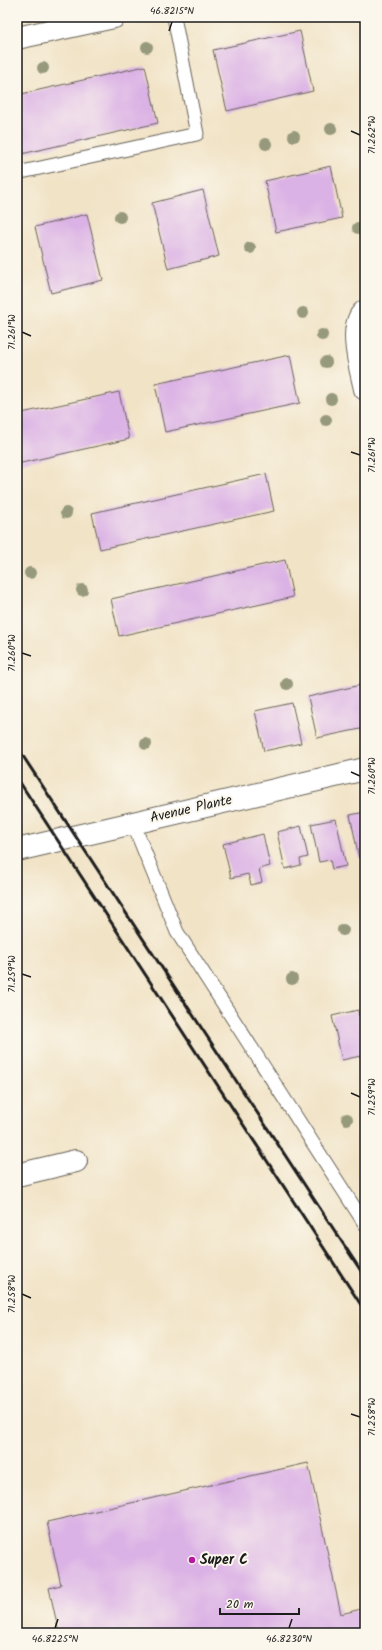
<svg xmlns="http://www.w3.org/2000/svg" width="382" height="1650" viewBox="0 0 382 1650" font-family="Kalam,sans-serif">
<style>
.building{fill:#dbb2e5}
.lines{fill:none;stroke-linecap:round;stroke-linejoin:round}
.service-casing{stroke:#676258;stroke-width:15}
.minor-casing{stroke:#676258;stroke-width:24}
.tertiary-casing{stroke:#676258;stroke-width:24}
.service{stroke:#fff;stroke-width:13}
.minor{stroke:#fff;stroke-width:22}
.tertiary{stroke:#fff;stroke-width:22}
.rail{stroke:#1c1c1c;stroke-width:3}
.tree{fill:#96997c}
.ticks{fill:none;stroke:#1c1c1c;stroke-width:1.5}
.poi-dot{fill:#b5179e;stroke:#fbf7ec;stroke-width:1.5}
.labels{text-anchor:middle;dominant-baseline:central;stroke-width:4;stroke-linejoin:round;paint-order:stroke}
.street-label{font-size:14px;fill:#1c1c1c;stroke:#fbf7ec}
.poi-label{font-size:14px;font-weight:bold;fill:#1c1c1c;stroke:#fbf7ec;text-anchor:start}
.neatline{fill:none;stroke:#1c1c1c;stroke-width:1.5}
.ticks-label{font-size:10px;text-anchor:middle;fill:#1c1c1c}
</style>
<rect width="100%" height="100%" fill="#fbf7ec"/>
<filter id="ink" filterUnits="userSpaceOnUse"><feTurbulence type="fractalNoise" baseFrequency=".025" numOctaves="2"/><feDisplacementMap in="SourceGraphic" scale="8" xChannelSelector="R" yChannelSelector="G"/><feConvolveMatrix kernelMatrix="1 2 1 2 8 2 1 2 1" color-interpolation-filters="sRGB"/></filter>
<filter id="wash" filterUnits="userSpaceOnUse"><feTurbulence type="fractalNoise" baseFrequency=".012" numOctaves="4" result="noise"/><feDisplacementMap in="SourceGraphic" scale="16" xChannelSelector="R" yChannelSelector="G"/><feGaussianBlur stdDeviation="0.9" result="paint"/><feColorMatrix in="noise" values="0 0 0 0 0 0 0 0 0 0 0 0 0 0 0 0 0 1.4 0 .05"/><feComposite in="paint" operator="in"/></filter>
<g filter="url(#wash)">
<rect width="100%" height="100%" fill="#f1e3c6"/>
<g id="blocks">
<g class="building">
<path d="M300 31 313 91 227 111 213 50Z"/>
<path d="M145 66 158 123 17 155V95Z"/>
<path d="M331 166 342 218 276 232 265 181Z"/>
<path d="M203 190 219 256 168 269 152 203Z"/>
<path d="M87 214 103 280 51 293 35 227Z"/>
<path d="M290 355 300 403 165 432 155 384Z"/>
<path d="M119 392 129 439 17 464V414Z"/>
<path d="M266 474 274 511 100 549 92 513Z"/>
<path d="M285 560 293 597 119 636 111 599Z"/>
<path d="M365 684V728L317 738 308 697Z"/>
<path d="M292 703 301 743 264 751 255 711Z"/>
<path d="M365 812V857L359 858 350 815Z"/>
<path d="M336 819 346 866 332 869 330 860 319 862 311 824Z"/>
<path d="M301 826 308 857 300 859 301 865 285 869 277 832Z"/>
<path d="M263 834 270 866 259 869 262 882 251 885 248 874 231 878 223 844Z"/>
<path d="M365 942V959H364L361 943Z"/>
<path d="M358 1010 359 1016 365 1014V1055L342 1060 332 1016Z"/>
<path d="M308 1463 341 1614 365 1608V1633H59L49 1588 61 1585 47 1522Z"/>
</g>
</g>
</g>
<g filter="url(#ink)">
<use href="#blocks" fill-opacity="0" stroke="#676258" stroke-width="1"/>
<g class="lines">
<defs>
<g id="service">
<path d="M17 173 197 134 174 17"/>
<path d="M133 823 177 932 365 1224"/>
</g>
<g id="minor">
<path d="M17 38 114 17"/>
<path d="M365 311C347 325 361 370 365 389"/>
<path d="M17 1175 76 1161"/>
</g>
<path id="tertiary" d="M17 850 365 769"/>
</defs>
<use href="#service" class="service-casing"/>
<use href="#minor" class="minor-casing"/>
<use href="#tertiary" class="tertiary-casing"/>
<use href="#service" class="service"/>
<use href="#minor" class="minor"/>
<use href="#tertiary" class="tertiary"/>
<g class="rail">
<path d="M17 747 365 1277"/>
<path d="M17 778 365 1311"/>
</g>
</g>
<g class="tree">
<circle cx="147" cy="47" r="6"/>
<circle cx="43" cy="68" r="6"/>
<circle cx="331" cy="129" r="6"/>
<circle cx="294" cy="136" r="6"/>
<circle cx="266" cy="144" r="6"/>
<circle cx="120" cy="217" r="6"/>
<circle cx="358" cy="228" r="6"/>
<circle cx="250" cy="248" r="6"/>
<circle cx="303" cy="313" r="6"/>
<circle cx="322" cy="335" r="6"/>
<circle cx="326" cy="362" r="6"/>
<circle cx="331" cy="399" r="6"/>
<circle cx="326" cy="420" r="6"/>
<circle cx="66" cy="513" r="6"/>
<circle cx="30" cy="573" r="6"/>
<circle cx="82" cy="590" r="6"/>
<circle cx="287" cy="684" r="6"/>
<circle cx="146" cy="744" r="6"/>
<circle cx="343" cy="930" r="6"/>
<circle cx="292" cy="979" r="6"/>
<circle cx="347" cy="1119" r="6"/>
</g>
</g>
<path class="ticks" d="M169 31 172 22M351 131 360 135M22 332 31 336M351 452 360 455M22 653 31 656M351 772 360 776M22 974 31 977M351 1093 360 1097M22 1294 31 1298M351 1414 360 1417M55 1628 58 1619M289 1628 292 1619"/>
<circle class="poi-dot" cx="192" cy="1560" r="4"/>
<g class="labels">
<g class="street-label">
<text transform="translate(191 809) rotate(-13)">Avenue Plante</text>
</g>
<g class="poi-label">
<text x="200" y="1560">Super C</text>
</g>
</g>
<rect width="382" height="1650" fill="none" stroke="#fbf7ec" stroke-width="44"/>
<path d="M220 1608v6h79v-6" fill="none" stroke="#1c1c1c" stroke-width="2"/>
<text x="226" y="1608" font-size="12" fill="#1c1c1c" stroke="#fbf7ec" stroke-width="3" paint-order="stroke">20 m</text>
<rect x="22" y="22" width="338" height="1606" class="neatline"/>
<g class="ticks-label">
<text x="172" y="14">46.8215°N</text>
<text transform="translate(371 135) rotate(-90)" y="4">71.262°W</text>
<text transform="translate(11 332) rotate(-90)" y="4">71.261°W</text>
<text transform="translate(371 455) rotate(-90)" y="4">71.261°W</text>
<text transform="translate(11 653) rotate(-90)" y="4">71.260°W</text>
<text transform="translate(371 776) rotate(-90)" y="4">71.260°W</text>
<text transform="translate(11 974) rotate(-90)" y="4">71.259°W</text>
<text transform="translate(371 1097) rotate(-90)" y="4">71.259°W</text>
<text transform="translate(11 1294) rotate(-90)" y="4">71.258°W</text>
<text transform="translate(371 1417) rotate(-90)" y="4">71.258°W</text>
<text x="55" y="1642">46.8225°N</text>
<text x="289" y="1642">46.8230°N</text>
</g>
</svg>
